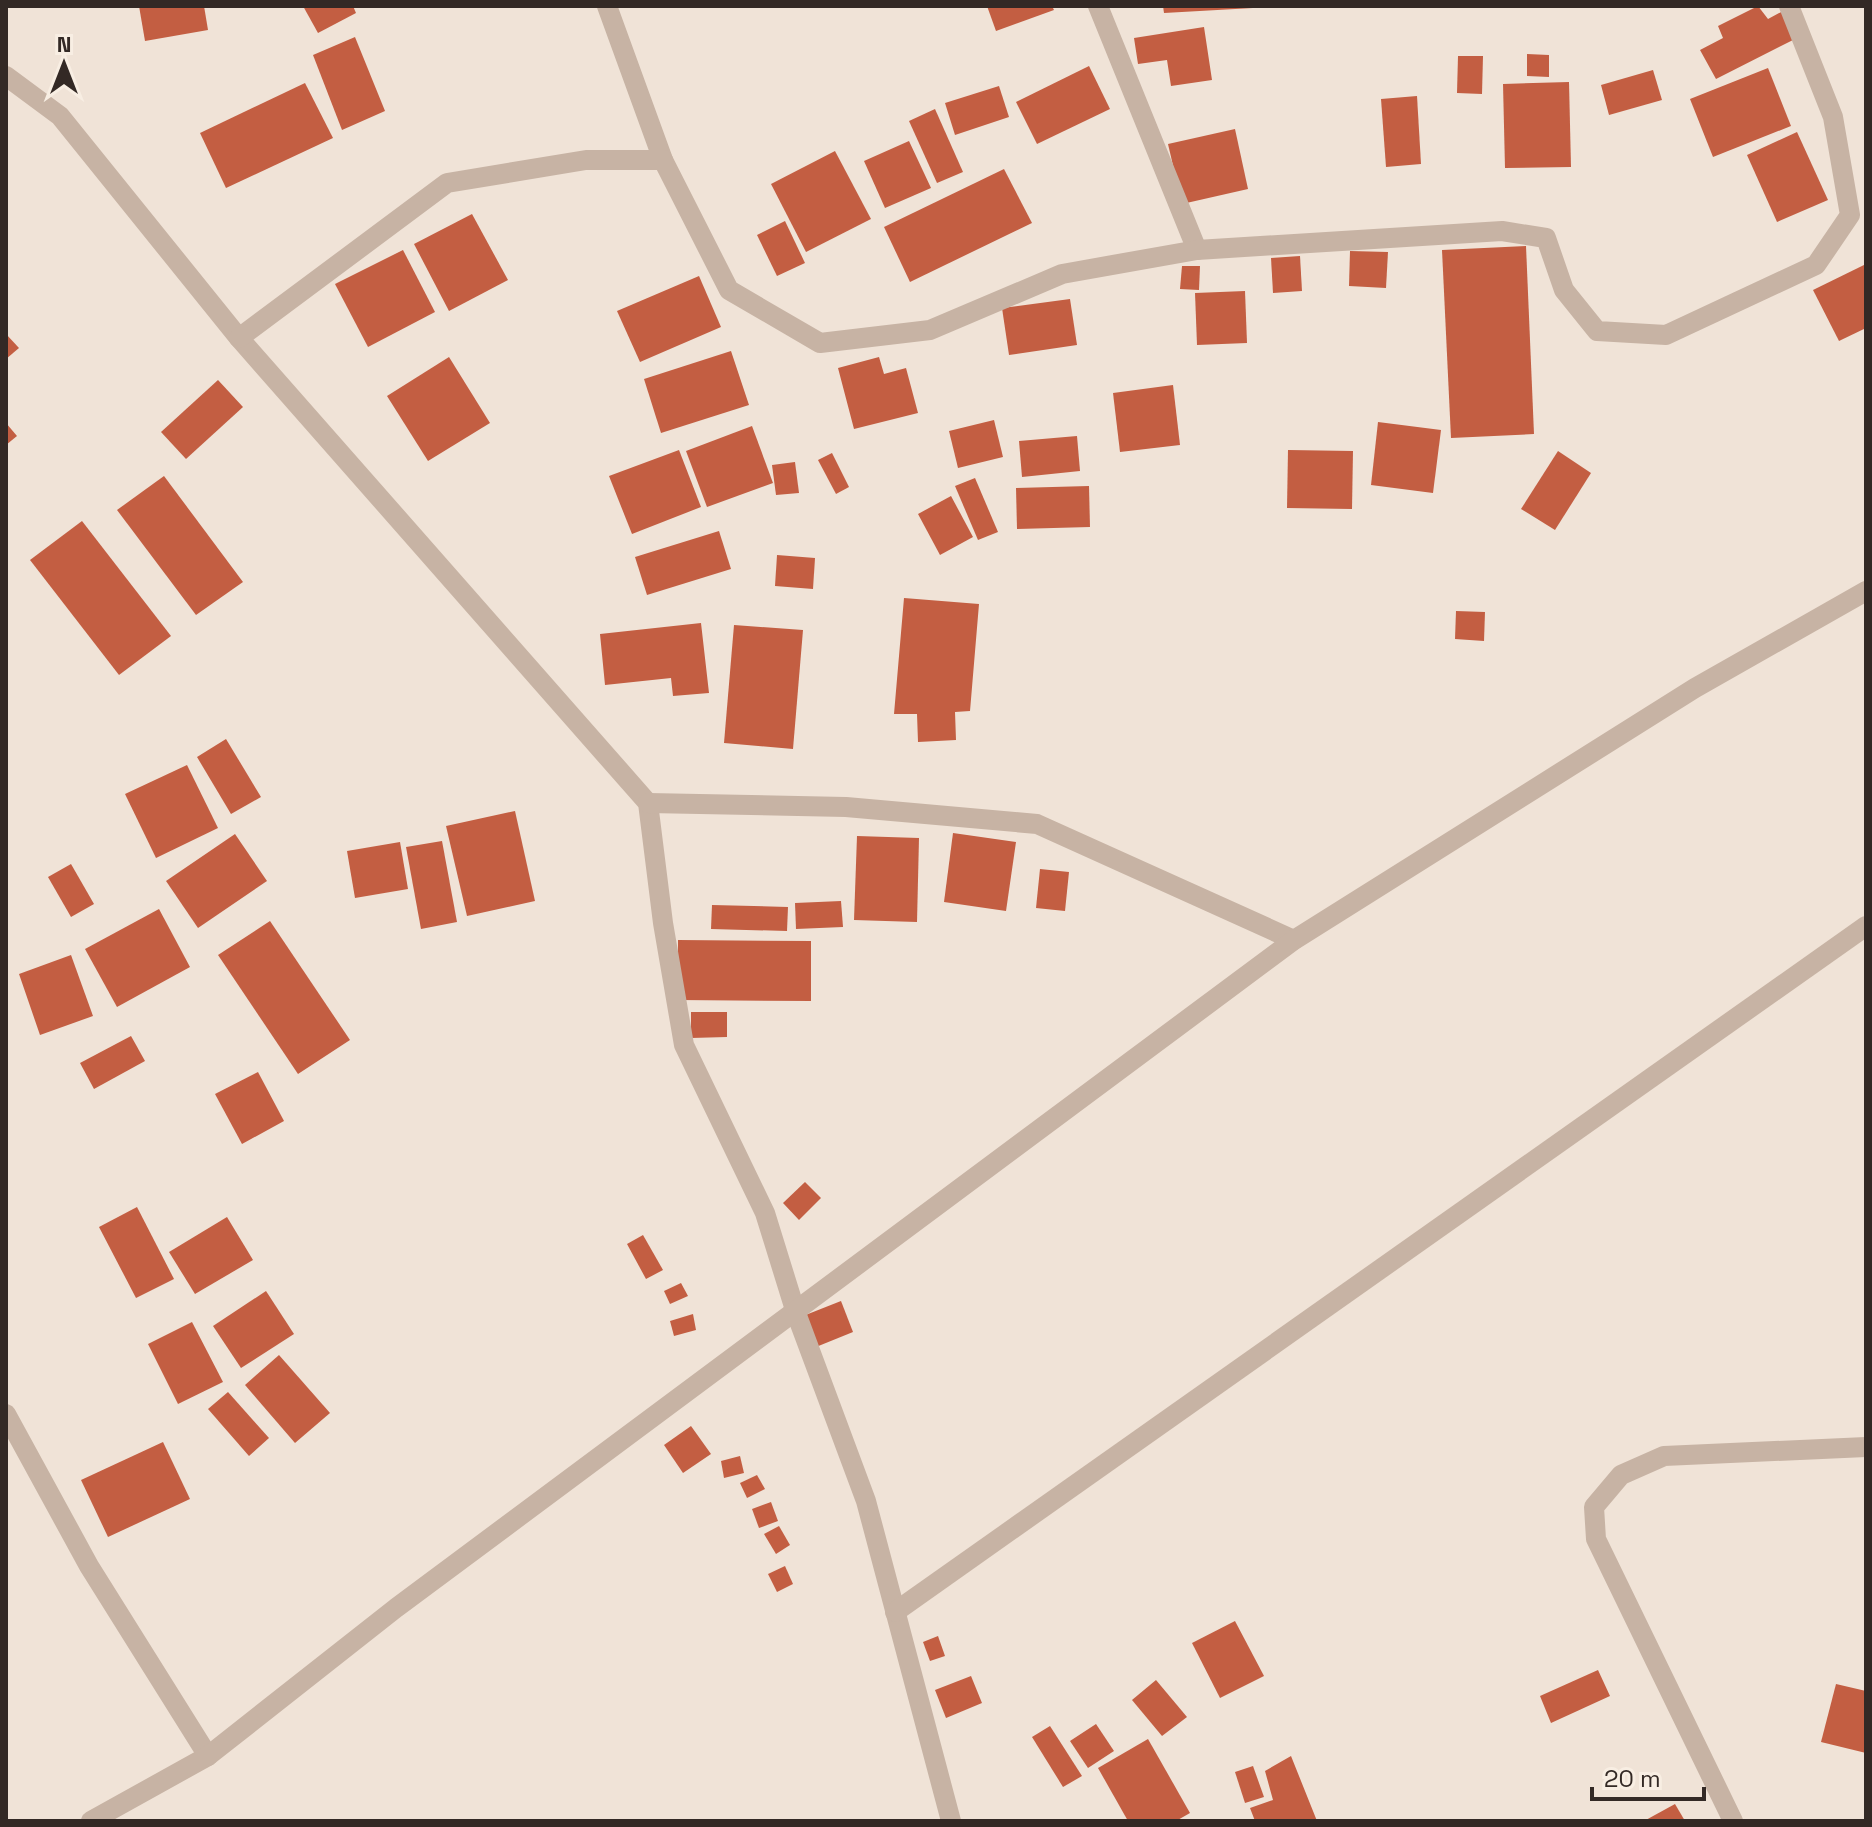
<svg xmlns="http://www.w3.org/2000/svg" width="1872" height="1827" viewBox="0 0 1872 1827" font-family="'Space Grotesk',sans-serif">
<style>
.building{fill:#c35e42}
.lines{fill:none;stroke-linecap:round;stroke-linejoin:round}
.minor{stroke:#c7b3a4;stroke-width:20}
</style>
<rect width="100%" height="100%" fill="#f0e3d7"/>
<g class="building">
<path d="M139 6H204L208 30 145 41Z"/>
<path d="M303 6H353L356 13 318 33Z"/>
<path d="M987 6H1052L1054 10 996 31Z"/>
<path d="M1163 6H1253V8L1164 13Z"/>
<path d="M1758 6 1768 19 1783 11 1797 38 1716 79 1700 50 1723 38 1718 26Z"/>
<path d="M1204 27 1212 80 1171 86 1167 60 1138 64 1134 38Z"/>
<path d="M355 37 385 111 342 130 313 55Z"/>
<path d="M1527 54 1549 55V77L1527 76Z"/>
<path d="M1458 56H1483L1482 94 1457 93Z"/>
<path d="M1089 66 1110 109 1037 144 1016 102Z"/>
<path d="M1768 68 1791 126 1713 157 1690 99Z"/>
<path d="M1653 70 1662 100 1609 115 1601 85Z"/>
<path d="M1569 82 1571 167 1505 168 1503 84Z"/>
<path d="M305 83 333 138 226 188 200 133Z"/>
<path d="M999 86 1009 117 955 135 945 103Z"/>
<path d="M1417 96 1421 164 1386 167 1381 99Z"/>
<path d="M935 109 963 172 937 183 909 121Z"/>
<path d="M1235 129 1248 189 1182 204 1168 144Z"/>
<path d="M1797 132 1828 200 1777 222 1747 155Z"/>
<path d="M909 141 931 188 885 208 864 161Z"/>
<path d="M835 151 871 219 806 252 771 184Z"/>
<path d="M1004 169 1032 223 910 282 884 227Z"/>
<path d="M472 214 508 280 449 311 414 244Z"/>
<path d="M785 221 805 263 777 276 757 235Z"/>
<path d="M1526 246 1534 434 1451 438 1442 250Z"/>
<path d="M403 250 435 312 368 347 335 284Z"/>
<path d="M1350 251 1388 252 1386 288 1349 286Z"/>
<path d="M1300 256 1302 291 1273 293 1271 258Z"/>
<path d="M1866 264V328L1839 341 1813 290Z"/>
<path d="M1182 266H1200L1199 290 1180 289Z"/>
<path d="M699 276 721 327 640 362 617 311Z"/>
<path d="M1245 291 1247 343 1197 345 1195 293Z"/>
<path d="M1070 299 1077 345 1009 355 1002 308Z"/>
<path d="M6 334 19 348 6 359Z"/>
<path d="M731 351 749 405 661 433 644 379Z"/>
<path d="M449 357 490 423 428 461 387 396Z"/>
<path d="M879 357 884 374 906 368 918 413 854 429 838 368Z"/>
<path d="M218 380 243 407 186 459 161 432Z"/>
<path d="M1173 385 1180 445 1120 452 1113 393Z"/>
<path d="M994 420 1003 457 958 468 949 431Z"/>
<path d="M1378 422 1441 430 1433 493 1371 485Z"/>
<path d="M6 423 17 436 6 445Z"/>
<path d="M752 426 773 483 707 507 686 451Z"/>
<path d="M1077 436 1080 471 1022 477 1019 441Z"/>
<path d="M679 450 701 507 632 534 609 476Z"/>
<path d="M1288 450 1353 451 1352 509 1287 508Z"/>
<path d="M1558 451 1591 473 1555 530 1521 509Z"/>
<path d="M832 453 849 487 836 494 818 460Z"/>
<path d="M795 462 799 493 776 495 772 465Z"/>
<path d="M164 476 243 582 196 615 117 510Z"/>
<path d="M975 478 998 532 978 540 955 486Z"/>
<path d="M1089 486 1090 527 1017 529 1016 488Z"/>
<path d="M951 496 973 537 940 555 918 514Z"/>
<path d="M82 521 171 636 119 675 30 560Z"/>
<path d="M719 531 731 569 647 595 635 557Z"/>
<path d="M777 555 815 558 813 589 775 586Z"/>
<path d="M904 598 979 604 970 711 955 712 956 740 918 742 917 714H894Z"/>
<path d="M1456 611 1485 612 1484 641 1455 639Z"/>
<path d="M701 623 709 693 673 696 671 678 605 685 600 634Z"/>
<path d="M734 625 803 630 793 749 724 743Z"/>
<path d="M226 739 261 797 231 814 197 757Z"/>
<path d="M187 765 218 828 156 858 125 794Z"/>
<path d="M515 811 535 901 467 916 446 826Z"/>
<path d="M953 833 1016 842 1006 911 944 902Z"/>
<path d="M235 834 267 881 198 928 166 881Z"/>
<path d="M857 836 919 838 917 922 854 920Z"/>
<path d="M442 841 457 922 421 929 406 847Z"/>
<path d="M400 842 408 889 355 898 347 851Z"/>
<path d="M71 864 94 904 71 917 48 877Z"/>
<path d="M1040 869 1069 872 1065 911 1036 908Z"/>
<path d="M841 901 843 927 796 929 795 903Z"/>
<path d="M712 905 788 907 787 931 711 929Z"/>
<path d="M159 909 190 967 117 1007 85 949Z"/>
<path d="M270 921 350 1040 298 1074 218 955Z"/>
<path d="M678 940 811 941V1001L678 1000Z"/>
<path d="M71 955 93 1016 40 1035 19 974Z"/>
<path d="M691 1012H727V1037L691 1038Z"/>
<path d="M131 1036 145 1061 94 1089 80 1063Z"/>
<path d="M258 1072 284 1121 242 1144 215 1094Z"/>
<path d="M805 1182 821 1198 799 1220 783 1203Z"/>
<path d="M137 1207 174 1279 136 1298 99 1227Z"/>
<path d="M227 1217 253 1260 195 1294 169 1252Z"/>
<path d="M643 1235 663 1270 646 1279 627 1244Z"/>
<path d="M681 1283 688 1296 670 1304 664 1291Z"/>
<path d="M266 1291 294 1334 241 1368 213 1326Z"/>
<path d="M841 1301 853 1332 816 1347 803 1316Z"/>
<path d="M693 1314 696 1330 674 1336 670 1321Z"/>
<path d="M192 1322 223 1382 178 1404 148 1344Z"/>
<path d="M279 1355 330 1413 295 1443 245 1385Z"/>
<path d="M228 1392 269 1438 249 1456 208 1409Z"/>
<path d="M691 1426 711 1454 683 1473 664 1445Z"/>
<path d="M163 1442 190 1499 108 1537 81 1480Z"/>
<path d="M740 1456 744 1473 724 1478 721 1461Z"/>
<path d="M757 1475 765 1489 747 1498 740 1483Z"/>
<path d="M771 1502 778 1521 759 1528 752 1509Z"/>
<path d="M779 1526 790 1545 776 1554 764 1534Z"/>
<path d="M785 1566 793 1584 777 1592 768 1574Z"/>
<path d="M1235 1621 1264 1676 1220 1698 1192 1643Z"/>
<path d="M938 1636 945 1656 930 1661 923 1642Z"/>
<path d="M1598 1670 1610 1696 1551 1723 1540 1696Z"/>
<path d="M971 1676 982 1703 946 1718 935 1690Z"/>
<path d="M1156 1680 1187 1717 1162 1736 1132 1700Z"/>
<path d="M1836 1684 1866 1691V1753L1821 1742Z"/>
<path d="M1096 1724 1114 1751 1088 1768 1070 1741Z"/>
<path d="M1050 1726 1082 1776 1063 1787 1032 1737Z"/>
<path d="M1148 1739 1190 1813 1176 1821H1128L1098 1768Z"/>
<path d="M1291 1756 1317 1821H1255L1250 1808 1273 1800 1265 1771Z"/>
<path d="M1253 1766 1264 1797 1245 1803 1235 1772Z"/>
<path d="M1675 1804 1685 1821H1644Z"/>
</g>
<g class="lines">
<g class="minor">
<path d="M607 6 663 160"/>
<path d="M1098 6 1197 250"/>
<path d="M6 76 60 116 239 338 648 803 663 923 684 1045 765 1213 796 1313 866 1501 951 1821"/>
<path d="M239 338 447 183 586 160H663L729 290 820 343 930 330 1062 274 1197 250 1502 231 1546 238 1564 290 1597 331 1666 335 1816 265 1850 215 1833 117 1789 6"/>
<path d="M648 803 846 807 1037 824 1294 940"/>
<path d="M6 1414 89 1566 208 1756"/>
<path d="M895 1612 1866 926"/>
<path d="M91 1821 208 1756 396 1608 1294 940 1695 688 1866 591"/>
<path d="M1733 1821 1596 1539 1594 1507 1621 1475 1664 1456 1866 1447"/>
</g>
</g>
<rect width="1872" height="1827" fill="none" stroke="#332925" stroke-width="16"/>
<g transform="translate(64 64)" stroke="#f8eee3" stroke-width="6" paint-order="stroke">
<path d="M0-6L14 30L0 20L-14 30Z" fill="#332925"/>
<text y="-12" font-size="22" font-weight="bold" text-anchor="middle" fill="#332925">N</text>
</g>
<path d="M1592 1787v12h112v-12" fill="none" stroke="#332925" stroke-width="4"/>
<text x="1604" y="1787" font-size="24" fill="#332925" stroke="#f8eee3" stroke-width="6" paint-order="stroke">20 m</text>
</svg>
